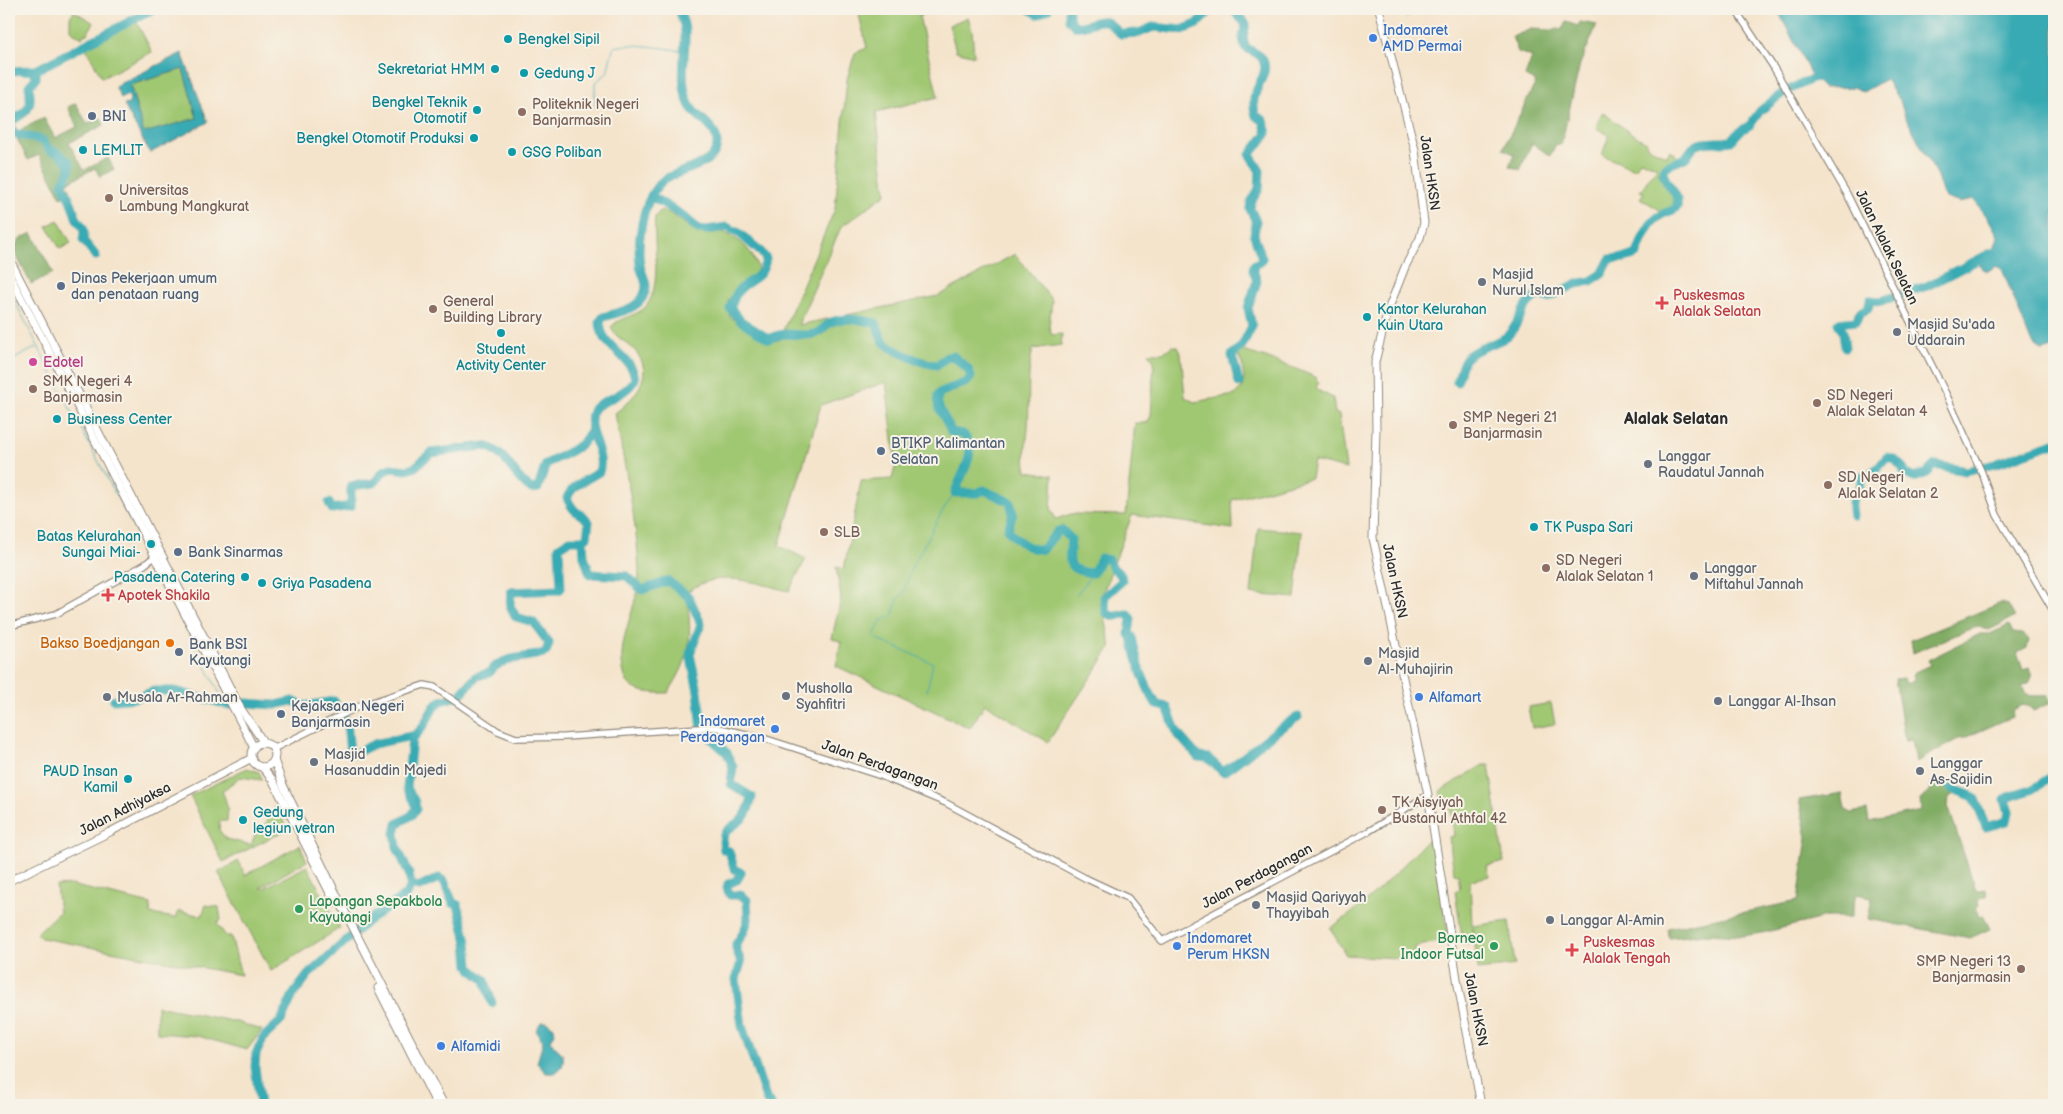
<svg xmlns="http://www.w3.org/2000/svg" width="2063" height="1114" viewBox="0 0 2063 1114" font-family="'Balsamiq Sans',sans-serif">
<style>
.green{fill:#a0c772;stroke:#66794e}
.forest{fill:#80ac64;stroke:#566c48}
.water{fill:#39aab3;stroke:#326a6f;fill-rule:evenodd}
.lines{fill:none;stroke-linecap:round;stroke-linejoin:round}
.stream{stroke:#39aab3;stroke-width:1}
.river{stroke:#39aab3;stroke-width:9}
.tertiary-casing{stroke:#90887c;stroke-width:8}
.primary-casing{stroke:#90887c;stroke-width:9}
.trunk-casing{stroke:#90887c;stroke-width:9}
.tertiary{stroke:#fff;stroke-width:5.5}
.primary{stroke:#fff;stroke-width:7}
.trunk{stroke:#fff;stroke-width:7}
.shop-dot{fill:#3f7fe0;stroke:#f7f3e8;stroke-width:2}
.culture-dot{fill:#0f9aa8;stroke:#f7f3e8;stroke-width:2}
.education-dot{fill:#8d6e63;stroke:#f7f3e8;stroke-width:2}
.service-dot{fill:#5c6f8a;stroke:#f7f3e8;stroke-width:2}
.worship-dot{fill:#6b7280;stroke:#f7f3e8;stroke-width:2}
.health-dot{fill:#e0444e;stroke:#f7f3e8;stroke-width:2}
.hotel-dot{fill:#d1479c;stroke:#f7f3e8;stroke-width:2}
.food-dot{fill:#e8710a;stroke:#f7f3e8;stroke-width:2}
.leisure-dot{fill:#2e9e5b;stroke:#f7f3e8;stroke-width:2}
.labels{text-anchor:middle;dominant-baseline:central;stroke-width:4;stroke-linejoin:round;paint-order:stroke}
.shop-label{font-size:14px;fill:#366cbe;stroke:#f7f3e8;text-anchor:start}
.culture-label{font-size:14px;fill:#0d838f;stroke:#f7f3e8;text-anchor:start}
.education-label{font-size:14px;fill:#785e54;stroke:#f7f3e8;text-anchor:start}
.service-label{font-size:14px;fill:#4e5e75;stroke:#f7f3e8;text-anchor:start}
.street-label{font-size:14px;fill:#2b2b2b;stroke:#f7f3e8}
.worship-label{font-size:14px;fill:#5b616d;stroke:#f7f3e8;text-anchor:start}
.health-label{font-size:14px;fill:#be3a42;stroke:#f7f3e8;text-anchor:start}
.hotel-label{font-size:14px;fill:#b23c85;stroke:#f7f3e8;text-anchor:start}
.food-label{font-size:14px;fill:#c56008;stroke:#f7f3e8;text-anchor:end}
.leisure-label{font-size:14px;fill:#27864d;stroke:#f7f3e8;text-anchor:start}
.quarter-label{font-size:16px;font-weight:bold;fill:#2b2b2b;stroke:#f7f3e8}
</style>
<rect width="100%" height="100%" fill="#f7f3e8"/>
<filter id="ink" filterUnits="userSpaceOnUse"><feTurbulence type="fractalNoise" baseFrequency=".02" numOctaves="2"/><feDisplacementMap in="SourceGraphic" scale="10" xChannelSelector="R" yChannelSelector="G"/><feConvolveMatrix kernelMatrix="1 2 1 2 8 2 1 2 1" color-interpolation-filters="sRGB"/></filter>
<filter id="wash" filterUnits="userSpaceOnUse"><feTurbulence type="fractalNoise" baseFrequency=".0096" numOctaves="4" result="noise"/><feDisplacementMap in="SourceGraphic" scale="20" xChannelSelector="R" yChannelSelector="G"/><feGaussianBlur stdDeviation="1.12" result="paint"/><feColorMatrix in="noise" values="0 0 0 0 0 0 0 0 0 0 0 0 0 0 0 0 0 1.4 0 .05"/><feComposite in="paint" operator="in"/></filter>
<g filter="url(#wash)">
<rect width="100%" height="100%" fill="#f5e4cc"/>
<g class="green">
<path d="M866 9H935L919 16 938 97 876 112 886 194 841 227 798 325 938 296 1015 254 1052 300 1049 327 1052 335 1062 334 1061 345 1033 349C1026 375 1030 402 1028 428 1027 443 1023 456 1027 471L1053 475 1051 510 1056 519 1071 514 1126 515 1135 423H1147L1151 416 1154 361 1148 353H1163L1172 346 1178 347 1181 353 1185 397 1194 402 1235 395 1242 388 1244 379 1242 363 1237 353 1239 350C1265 357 1290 366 1315 377L1319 383 1316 387 1319 391 1333 398 1335 413 1339 415 1346 469 1314 461 1311 478 1232 500 1233 529 1132 515 1101 598 1111 647 1048 742 985 704 970 728 836 666 841 642 832 638 841 598 836 567 844 569 861 481 892 479 896 464 886 382 821 405 779 546 806 559 789 591C754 583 719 568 687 592 691 636 694 654 668 693 654 693 630 694 625 677 613 642 640 607 639 572 637 519 624 465 615 413 638 396 658 370 630 346 623 340 614 336 611 327 620 316 638 317 647 305 662 285 653 242 655 217L661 210C686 217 690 240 721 231 740 239 751 248 758 268L754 277 728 300 730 317 767 342 779 340 835 209 847 79 855 53 867 48 859 15Z"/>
<path d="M74 11 94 23 86 35 84 34 82 38 70 30V17Z"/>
<path d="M968 17 972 30 974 56 956 51 949 25Z"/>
<path d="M136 21 152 52 102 78 86 48Z"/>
<path d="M183 69 197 118 144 134 130 85Z"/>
<path d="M1602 112C1615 121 1633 136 1647 142L1648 147 1667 156 1670 150 1678 157 1665 164 1658 173C1664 185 1678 196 1672 209L1663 212 1640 198 1644 193 1640 191 1657 167 1641 160 1634 169 1602 155 1609 135 1596 128Z"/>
<path d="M58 220 71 243 60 249 47 226Z"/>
<path d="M1258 528 1302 532 1295 598 1251 594Z"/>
<path d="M1551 703 1555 724 1532 728 1528 707Z"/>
<path d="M1483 765H1489L1504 862 1487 866 1489 876 1470 881 1472 926 1509 921 1515 965 1478 970 1473 928V942L1463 944 1455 891 1460 889 1458 874 1454 873 1449 837 1454 836 1450 802 1442 803 1440 791Z"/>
<path d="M247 768 259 772 262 780 240 777 222 791C227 802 228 808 227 821H220L219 830 226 839 251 845 258 828H263L276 806 288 829 223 862 190 796Z"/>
<path d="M1431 836 1449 939 1415 947V959L1346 955 1330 928C1369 904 1399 869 1431 836Z"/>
<path d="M300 845 307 861 261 887 262 889 307 866 340 928 271 971 218 872 239 861 245 875Z"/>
<path d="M71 885 151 904 150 914 176 918 179 911 202 916 206 905 219 907 221 920 217 924 226 936H231L241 975 41 938 36 934 59 912 56 886Z"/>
<path d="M157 1006 237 1022 262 1030 247 1050 198 1036 157 1033Z"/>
</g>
<g class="forest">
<path d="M1566 22 1578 26 1580 22 1597 25 1580 64 1561 145 1556 144 1550 156 1532 143 1520 170 1509 166 1514 154 1503 149 1536 82 1525 76 1532 57 1518 52 1512 37 1531 29 1551 30 1563 28Z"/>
<path d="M76 103 87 124 100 117 104 125 69 143 84 170 108 158 114 169 100 177 95 168 67 183 71 191 61 197 39 155 28 160 14 133 44 118 55 138 77 127 68 107Z"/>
<path d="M32 233 53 273 31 284 13 249 21 238Z"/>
<path d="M2001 603 2008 605 2015 617 1989 630 1978 627 1970 629 1913 653 1911 640Z"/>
<path d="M2009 625 2013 633 2023 634 2029 640 2027 648 2017 653 2023 670 2029 668 2032 677 2029 683 2022 686 2026 695C2034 697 2039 695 2048 696L2051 703 2033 711 2031 707 2023 705 2013 710 2012 717 1962 739 1960 738 1916 762 1912 740 1905 741 1895 679 1903 678 1907 684 1915 680 1913 675 1915 672 1930 665 1928 660 1980 634H1990Z"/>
<path d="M1932 782 1954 790 1956 793 1949 797 1948 806 1976 891 1986 889 1988 896 1978 900 1979 906 1976 909 1979 917 1984 916 1990 929 1970 938 1868 919 1872 897 1856 894 1851 917H1827L1762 933 1742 936 1705 934 1669 938 1668 928 1798 901 1807 837 1799 800 1842 793 1845 809 1850 813 1867 810 1869 822 1921 811 1920 800 1929 792Z"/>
</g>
<g class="water">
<path d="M1777 9H2054V347L2043 351 2031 342 2002 269 1996 266 1988 271 1982 269 1979 262 1982 255 1995 247 1998 236 1988 218 1973 199 1960 203 1946 198 1943 195 1937 176 1904 114 1900 100 1894 93 1886 79 1863 92 1854 87 1823 88 1811 75Z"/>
<path d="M182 53 208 122 150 153 124 105 129 104 130 97 126 95 121 98 115 86ZM183 69 197 118 144 133 130 85Z"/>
<path d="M541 1022H547L554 1027 555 1034 551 1040C556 1053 567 1048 562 1067L555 1073H546L537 1063 543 1042 536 1030Z"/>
</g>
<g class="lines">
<g class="stream">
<path d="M1406 18 1414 12 1428 9"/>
<path d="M595 107V83L607 73 613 48C628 41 667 49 684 51"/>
<path d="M9 290 73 414"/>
<path d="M9 362 37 347"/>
<path d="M77 421 149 557"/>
<path d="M153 565 190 636"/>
<path d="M1077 594 1093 573"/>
<path d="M192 640 201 658"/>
<path d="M205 665 226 705"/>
<path d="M927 691 933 663 876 639 874 635 881 621 892 616 899 597 903 594 911 569 943 510 955 493"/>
</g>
<g class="river">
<path d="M1029 9 1038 14 1048 9"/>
<path d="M1069 9V19L1075 26C1085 28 1096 19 1105 21 1109 22 1117 31 1121 34L1139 33 1153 27 1182 30 1197 24 1208 13 1210 9"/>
<path d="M1232 9 1246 24 1243 37 1245 47C1250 51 1258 53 1262 58 1273 77 1246 88 1256 116L1263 120 1267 133 1250 155 1260 171 1259 189 1251 202 1250 209 1256 221 1254 235 1262 258 1261 261 1254 265 1253 270 1257 281 1248 308 1252 326 1242 346 1232 355 1239 383"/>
<path d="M9 71 32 70 36 74V78L29 86C33 110 28 110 9 123"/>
<path d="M34 71 154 9"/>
<path d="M9 124 15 134 42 140 50 150 57 152 70 163 69 173 62 183C67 193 72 202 75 214 77 225 87 223 83 240L96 256"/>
<path d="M651 196 682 215 698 229 706 230 727 227 739 233 761 252 766 259C762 280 752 277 740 289 735 294 733 302 730 308L741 321 769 339C787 329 795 338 814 334 821 333 824 326 830 323 842 316 863 320 876 323 879 328 879 333 881 338 887 350 924 364 937 365L947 357 953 356 968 369 971 377 967 382 939 393C933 407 948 419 951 432L963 434C980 453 960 474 955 493H977L984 490 1010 502 1013 513 1008 530C1016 540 1030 551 1043 549L1058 531 1062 530 1071 539C1069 563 1065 570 1093 573L1101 558 1109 560 1112 567 1121 575 1122 581 1104 597 1106 612C1115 621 1118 613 1128 614L1131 619 1129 634 1132 636C1136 660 1144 685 1157 705L1167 707 1177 733 1198 757 1208 758 1223 772C1250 755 1270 732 1298 717"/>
<path d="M1845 347 1843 332 1838 323 1856 321 1860 312 1868 309 1870 300 1881 301 1927 286 1991 253"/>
<path d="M1457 382C1461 373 1460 365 1467 357 1477 347 1494 345 1506 337 1520 327 1519 305 1539 295L1548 298 1576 284 1591 281 1602 274 1610 259 1625 258 1637 254C1642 240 1648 221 1663 214 1668 211 1672 212 1677 207 1679 189 1667 189 1664 175 1661 163 1679 163 1686 157 1689 154 1692 147 1696 145 1707 141 1719 143 1731 141L1740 131 1750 125 1760 111 1784 92 1825 73"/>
<path d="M329 503 332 509 351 506V486L374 483 384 471 391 468 407 470 414 468 431 453 485 446C509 453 512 478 532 489L538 488 546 464C563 454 586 448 591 428"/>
<path d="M1853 516C1851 506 1851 494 1860 487L1862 476H1866L1878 468 1887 457 1894 459 1904 469V473L1914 478 1927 473 1935 465 1966 471 1995 464 2054 443"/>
<path d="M583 540 584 556 590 574 627 576 642 590 668 581 689 597 701 624 690 654 698 691 702 730 727 753 733 767 731 784 752 797C750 805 748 813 742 819 729 831 720 828 724 850L729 851 734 868 741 873 737 880 728 884 727 888 730 895H741L747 900 748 920 744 932 736 944V949L741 962 736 979 742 1026 767 1101 771 1104"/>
<path d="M583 540 587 537 589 522C580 511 575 516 567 498 572 485 588 479 599 472 606 452 584 431 593 411 597 400 625 398 635 379 632 354 601 349 600 322L603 317C619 312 644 309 646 287 646 279 641 272 640 265 637 242 642 207 656 188 669 168 716 170 717 144 717 125 698 120 690 106 678 84 686 54 685 31 685 23 680 16 680 9"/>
<path d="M114 700 136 698 154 691H175L228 705 246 703 276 705 292 701 305 706 334 701 347 722 350 753 354 754 374 744 416 735"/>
<path d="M1951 788 1974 797 1986 827 2007 821 2009 812 2005 800 2009 797 2031 790 2054 775"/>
<path d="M411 885 420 887 439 878 444 881 453 903 458 905 467 942 469 965"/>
<path d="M471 969 485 980 492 1003"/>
<path d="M260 1105 255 1067 256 1054 264 1037 281 1021 293 995 308 975 368 921 407 894 411 885 409 874 397 847 395 833 397 824 412 815 416 809 415 802 407 788 412 739 423 727 434 707 441 701 459 696 477 676 489 673C502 654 528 660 546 652L549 643 533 622 516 617 510 606 511 592 559 590 561 588 559 547 570 540H583"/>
</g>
</g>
</g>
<g filter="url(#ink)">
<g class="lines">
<defs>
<g id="tertiary">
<path d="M1735 9 1774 68 1847 194 1947 396 1982 473 1997 515 2054 612"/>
<path d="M9 626 56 614 144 565 158 554"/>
<path d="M273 749 360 706 424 685 434 687 498 731 516 738 565 737 714 727 760 737 881 776 946 803 1085 878 1128 898 1162 941 1369 831 1428 795"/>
</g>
<g id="primary">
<path d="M1379 9 1415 150 1424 223 1420 238 1405 267 1388 310 1375 362 1376 429 1373 538 1428 795 1458 985 1481 1105"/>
<path d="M9 881 110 832 252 758"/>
</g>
<g id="trunk">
<path d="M9 258 241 709 264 743"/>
<path d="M9 274 254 748"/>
<circle cx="263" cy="755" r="12"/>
<path d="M274 760 283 785 342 906 444 1105"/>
<path d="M262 767 272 779 335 903"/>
<path d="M378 988 437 1105"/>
</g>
</defs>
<use href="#tertiary" class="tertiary-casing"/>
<use href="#primary" class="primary-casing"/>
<use href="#trunk" class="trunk-casing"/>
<use href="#tertiary" class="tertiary"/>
<use href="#primary" class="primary"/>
<use href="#trunk" class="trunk"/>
</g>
</g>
<g class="shop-dot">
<circle cx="1373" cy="38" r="5"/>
<circle cx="1419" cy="697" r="5"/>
<circle cx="775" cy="729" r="5"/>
<circle cx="1177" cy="946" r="5"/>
<circle cx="441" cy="1046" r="5"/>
</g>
<g class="culture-dot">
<circle cx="508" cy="39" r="5"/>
<circle cx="495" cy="69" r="5"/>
<circle cx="524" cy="73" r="5"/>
<circle cx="477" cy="110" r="5"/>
<circle cx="474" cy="138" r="5"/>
<circle cx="83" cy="150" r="5"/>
<circle cx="512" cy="152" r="5"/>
<circle cx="1367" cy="317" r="5"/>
<circle cx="501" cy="333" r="5"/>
<circle cx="57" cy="419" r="5"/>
<circle cx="1534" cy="527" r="5"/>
<circle cx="151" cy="544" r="5"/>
<circle cx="245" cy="577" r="5"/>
<circle cx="262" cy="583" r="5"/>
<circle cx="128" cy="779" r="5"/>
<circle cx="243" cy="820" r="5"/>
</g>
<g class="education-dot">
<circle cx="522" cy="112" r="5"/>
<circle cx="109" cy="198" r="5"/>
<circle cx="433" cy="309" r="5"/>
<circle cx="33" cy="389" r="5"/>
<circle cx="1817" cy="403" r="5"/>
<circle cx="1453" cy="425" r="5"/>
<circle cx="1828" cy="485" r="5"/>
<circle cx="824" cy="532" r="5"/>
<circle cx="1546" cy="568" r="5"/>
<circle cx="1382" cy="810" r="5"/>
<circle cx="2021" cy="969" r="5"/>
</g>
<g class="service-dot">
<circle cx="92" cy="116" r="5"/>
<circle cx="61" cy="286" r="5"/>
<circle cx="881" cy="451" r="5"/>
<circle cx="178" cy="552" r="5"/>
<circle cx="179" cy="652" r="5"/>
<circle cx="281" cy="714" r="5"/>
</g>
<g class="worship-dot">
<circle cx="1482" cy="282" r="5"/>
<circle cx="1897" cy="332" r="5"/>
<circle cx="1648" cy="464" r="5"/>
<circle cx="1694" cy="576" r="5"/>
<circle cx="1368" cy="661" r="5"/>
<circle cx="786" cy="696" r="5"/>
<circle cx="107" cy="697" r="5"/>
<circle cx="1718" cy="701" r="5"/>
<circle cx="314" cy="762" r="5"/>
<circle cx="1920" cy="771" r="5"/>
<circle cx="1256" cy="905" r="5"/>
<circle cx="1550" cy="920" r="5"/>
</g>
<g class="health-dot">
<path d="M1659.5 295.5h5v5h5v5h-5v5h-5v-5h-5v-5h5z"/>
<path d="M105.5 587.5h5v5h5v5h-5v5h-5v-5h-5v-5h5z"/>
<path d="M1569.5 942.5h5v5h5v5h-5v5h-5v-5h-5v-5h5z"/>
</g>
<circle class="hotel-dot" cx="33" cy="362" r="5"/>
<circle class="food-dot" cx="170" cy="643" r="5"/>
<g class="leisure-dot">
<circle cx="299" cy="909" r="5"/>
<circle cx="1494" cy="946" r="5"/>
</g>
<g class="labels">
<g class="shop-label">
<text x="1383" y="30">Indomaret<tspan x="1383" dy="16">AMD Permai</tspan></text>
<text x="1429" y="697">Alfamart</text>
<text x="765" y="721" text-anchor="end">Indomaret<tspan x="765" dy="16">Perdagangan</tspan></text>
<text x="1187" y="938">Indomaret<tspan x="1187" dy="16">Perum HKSN</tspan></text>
<text x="451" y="1046">Alfamidi</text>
</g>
<g class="culture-label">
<text x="518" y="39">Bengkel Sipil</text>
<text x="485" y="69" text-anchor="end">Sekretariat HMM</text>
<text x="534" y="73">Gedung J</text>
<text x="467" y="102" text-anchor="end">Bengkel Teknik<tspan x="467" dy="16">Otomotif</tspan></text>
<text x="464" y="138" text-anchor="end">Bengkel Otomotif Produksi</text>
<text x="93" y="150">LEMLIT</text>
<text x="522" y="152">GSG Poliban</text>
<text x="1377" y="309">Kantor Kelurahan<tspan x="1377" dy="16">Kuin Utara</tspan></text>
<text x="501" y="349" text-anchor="middle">Student<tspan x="501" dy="16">Activity Center</tspan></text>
<text x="67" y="419">Business Center</text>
<text x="1544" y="527">TK Puspa Sari</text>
<text x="141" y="536" text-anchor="end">Batas Kelurahan<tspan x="141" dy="16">Sungai Miai-</tspan></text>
<text x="235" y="577" text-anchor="end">Pasadena Catering</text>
<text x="272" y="583">Griya Pasadena</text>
<text x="118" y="771" text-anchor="end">PAUD Insan<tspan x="118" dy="16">Kamil</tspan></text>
<text x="253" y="812">Gedung<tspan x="253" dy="16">legiun vetran</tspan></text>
</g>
<g class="education-label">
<text x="532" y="104">Politeknik Negeri<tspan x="532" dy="16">Banjarmasin</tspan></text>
<text x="119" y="190">Universitas<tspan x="119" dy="16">Lambung Mangkurat</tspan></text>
<text x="443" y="301">General<tspan x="443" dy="16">Building Library</tspan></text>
<text x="43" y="381">SMK Negeri 4<tspan x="43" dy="16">Banjarmasin</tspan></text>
<text x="1827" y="395">SD Negeri<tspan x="1827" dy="16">Alalak Selatan 4</tspan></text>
<text x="1463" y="417">SMP Negeri 21<tspan x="1463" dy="16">Banjarmasin</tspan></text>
<text x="1838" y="477">SD Negeri<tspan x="1838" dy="16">Alalak Selatan 2</tspan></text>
<text x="834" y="532">SLB</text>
<text x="1556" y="560">SD Negeri<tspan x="1556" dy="16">Alalak Selatan 1</tspan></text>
<text x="1392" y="802">TK Aisyiyah<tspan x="1392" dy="16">Bustanul Athfal 42</tspan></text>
<text x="2011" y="961" text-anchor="end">SMP Negeri 13<tspan x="2011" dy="16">Banjarmasin</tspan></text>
</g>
<g class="service-label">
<text x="102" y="116">BNI</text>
<text x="71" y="278">Dinas Pekerjaan umum<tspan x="71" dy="16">dan penataan ruang</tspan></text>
<text x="891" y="443">BTIKP Kalimantan<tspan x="891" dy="16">Selatan</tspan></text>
<text x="188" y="552">Bank Sinarmas</text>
<text x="189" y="644">Bank BSI<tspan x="189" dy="16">Kayutangi</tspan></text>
<text x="291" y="706">Kejaksaan Negeri<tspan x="291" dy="16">Banjarmasin</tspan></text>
</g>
<g class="street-label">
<text transform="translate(1430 173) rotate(82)">Jalan HKSN</text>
<text transform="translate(1887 247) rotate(64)">Jalan Alalak Selatan</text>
<text transform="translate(1395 581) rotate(78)">Jalan HKSN</text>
<text transform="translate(880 765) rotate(20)">Jalan Perdagangan</text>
<text transform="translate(125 809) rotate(-27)">Jalan Adhiyaksa</text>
<text transform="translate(1257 876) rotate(-28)">Jalan Perdagangan</text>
<text transform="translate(1476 1009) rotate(79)">Jalan HKSN</text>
</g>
<g class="worship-label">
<text x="1492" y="274">Masjid<tspan x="1492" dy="16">Nurul Islam</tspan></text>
<text x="1907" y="324">Masjid Su'ada<tspan x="1907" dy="16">Uddarain</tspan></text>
<text x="1658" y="456">Langgar<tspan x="1658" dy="16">Raudatul Jannah</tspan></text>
<text x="1704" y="568">Langgar<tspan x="1704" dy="16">Miftahul Jannah</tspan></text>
<text x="1378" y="653">Masjid<tspan x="1378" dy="16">Al-Muhajirin</tspan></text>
<text x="796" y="688">Musholla<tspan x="796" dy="16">Syahfitri</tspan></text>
<text x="117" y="697">Musala Ar-Rahman</text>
<text x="1728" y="701">Langgar Al-Ihsan</text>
<text x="324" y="754">Masjid<tspan x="324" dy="16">Hasanuddin Majedi</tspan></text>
<text x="1930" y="763">Langgar<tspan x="1930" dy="16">As-Sajidin</tspan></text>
<text x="1266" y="897">Masjid Qariyyah<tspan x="1266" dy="16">Thayyibah</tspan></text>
<text x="1560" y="920">Langgar Al-Amin</text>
</g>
<g class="health-label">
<text x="1673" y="295">Puskesmas<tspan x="1673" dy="16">Alalak Selatan</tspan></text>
<text x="118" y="595">Apotek Shakila</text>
<text x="1583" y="942">Puskesmas<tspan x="1583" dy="16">Alalak Tengah</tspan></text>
</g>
<g class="hotel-label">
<text x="43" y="362">Edotel</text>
</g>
<g class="food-label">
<text x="160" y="643">Bakso Boedjangan</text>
</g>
<g class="leisure-label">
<text x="309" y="901">Lapangan Sepakbola<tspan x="309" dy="16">Kayutangi</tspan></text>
<text x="1484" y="938" text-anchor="end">Borneo<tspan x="1484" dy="16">Indoor Futsal</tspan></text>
</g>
<g class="quarter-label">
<text x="1676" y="419">Alalak Selatan</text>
</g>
</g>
<rect width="2063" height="1114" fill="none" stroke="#f7f3e8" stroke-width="30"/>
</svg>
